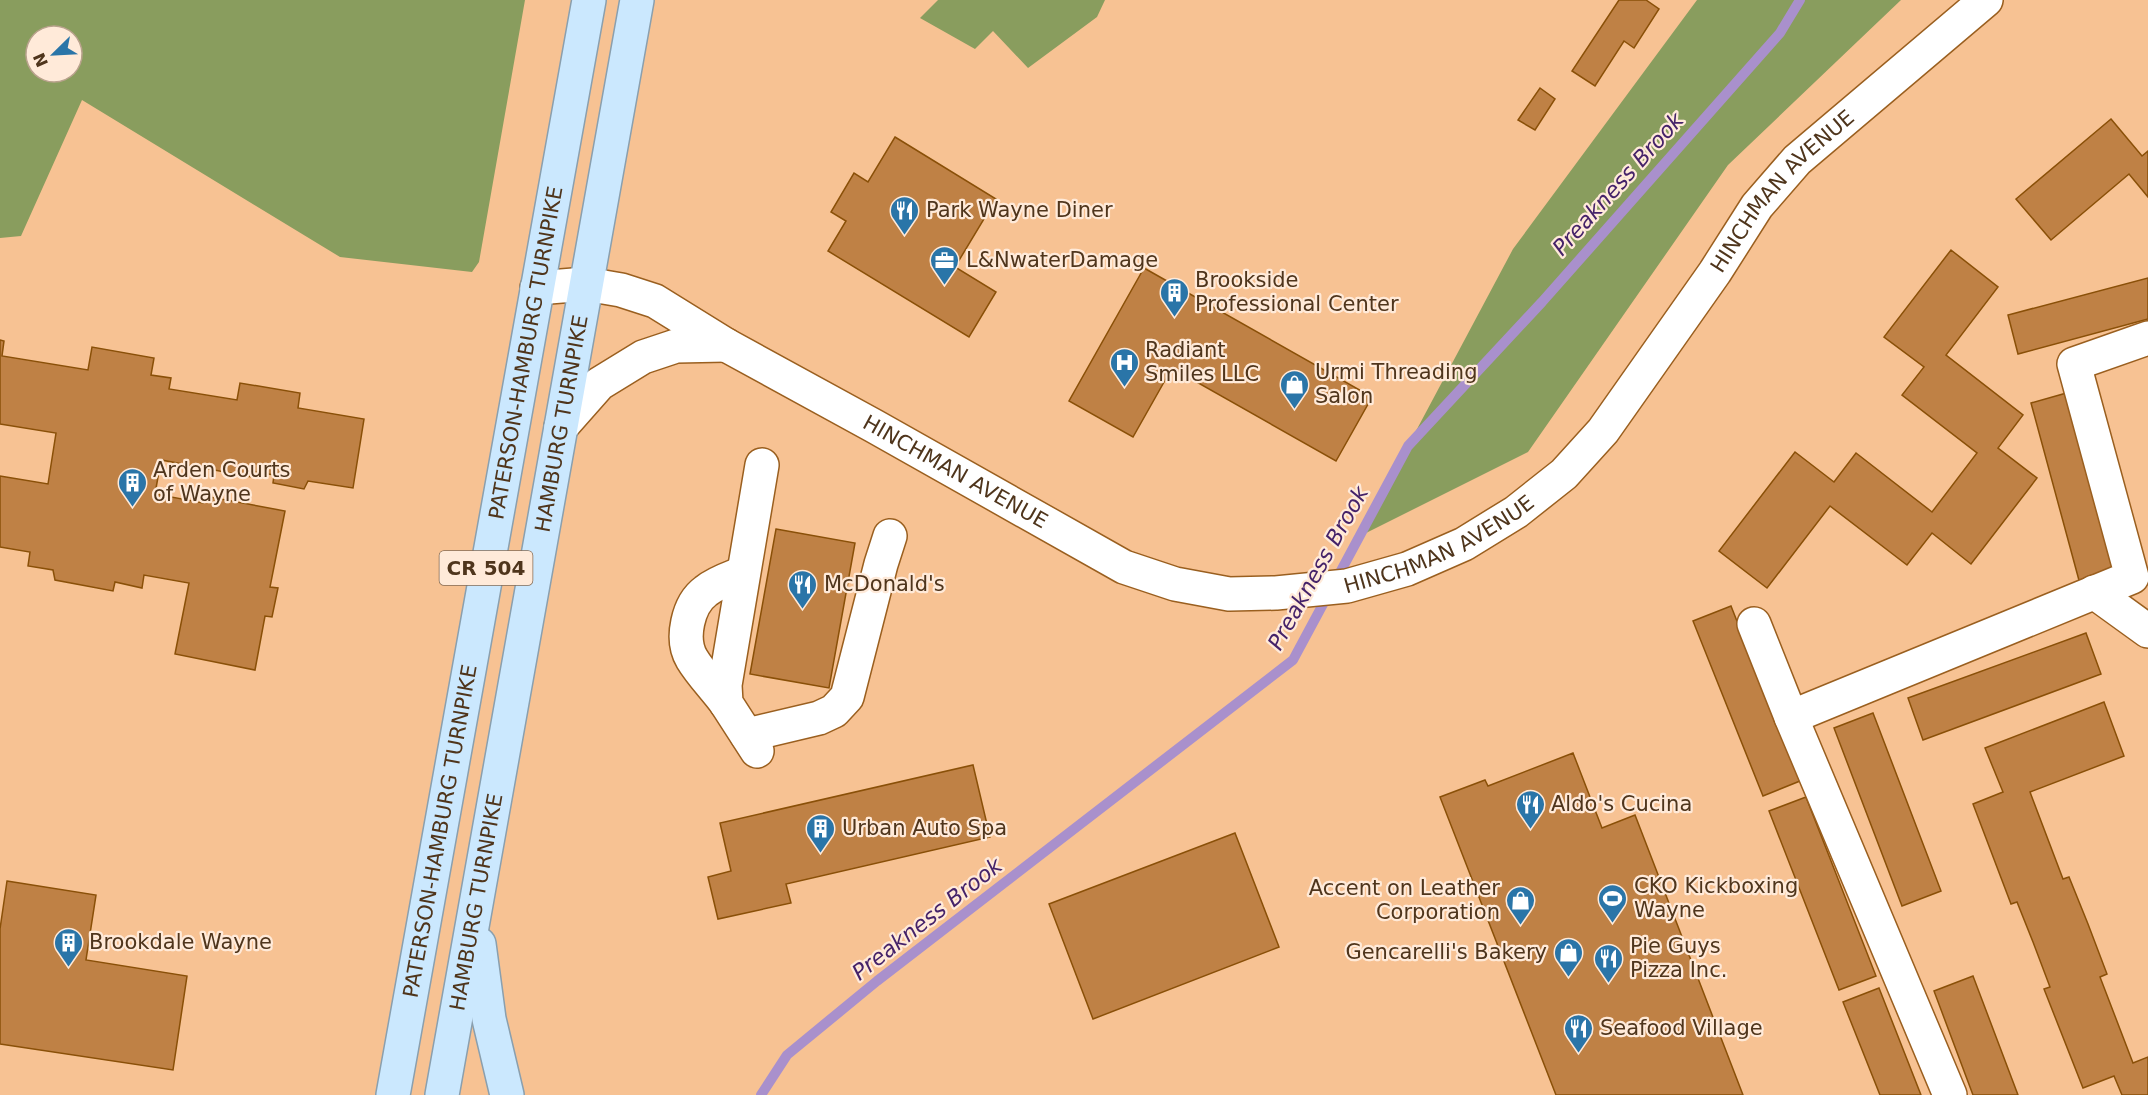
<svg xmlns="http://www.w3.org/2000/svg" width="2148" height="1095" viewBox="0 0 2148 1095" font-family="'DejaVu Sans',sans-serif">
<style>
.forest{fill:#899d5e;fill-rule:evenodd}
.lines{fill:none;stroke-linecap:round;stroke-linejoin:round}
.stream{stroke:#a990cc;stroke-width:10}
.building{fill:#bf8145;stroke:#8a5008;stroke-width:1.5}
.minor-casing{stroke:#9a5f1f;stroke-width:36}
.major-casing{stroke:#8a9fae;stroke-width:36}
.minor{stroke:#fff;stroke-width:33}
.major{stroke:#cbe8fe;stroke-width:33}
.labels{text-anchor:middle;dominant-baseline:central;stroke-width:4.5;stroke-linejoin:round;paint-order:stroke}
.shield{fill:#ffead9;stroke:#846b55;stroke-width:1.5}
.shield-label{font-size:20px;font-weight:bold;fill:#4f351c}
.street-label{font-size:21px;fill:#4f351c;stroke:#ffead9}
.poi-label{font-size:21px;fill:#4f351c;stroke:#ffead9;text-anchor:start}
.water-label{font-size:22px;font-style:italic;fill:#452269;stroke:#ffead9}
</style>
<rect width="100%" height="100%" fill="#f7c293"/>
<g class="forest">
<path d="M0 0H525L479 262 472 272 340 257 82 100 21 236 0 238ZM36 36H72V72H36Z"/>
<path d="M938 0H1105L1097 17 1028 68 993 31 975 49 920 18Z"/>
<path d="M1697 0H1901L1728 165 1528 452 1360 536 1513 249Z"/>
</g>
<g class="lines">
<path class="stream" d="M761 1095 787 1055 877 981 1293 660 1408 446 1542 302 1780 33 1800 0"/>
</g>
<g class="building">
<path d="M1619 0H1646L1659 9 1634 48 1624 41 1595 86 1572 71Z"/>
<path d="M1540 88 1555 99 1535 130 1518 120Z"/>
<path d="M2111 119 2142 156 2148 151V197L2129 174 2051 240 2016 199Z"/>
<path d="M895 137 996 199 955 267 996 292 969 337 828 251 846 221 831 212 854 173 868 182Z"/>
<path d="M1951 250 1998 287 1946 355 2023 415 1998 448 2037 478 1971 564 1932 533 1907 565 1830 506 1767 588 1719 551 1795 452 1834 482 1856 453 1932 512 1977 453 1902 395 1924 367 1884 337Z"/>
<path d="M1144 268 1372 397 1336 461 1172 368 1133 437 1069 401Z"/>
<path d="M2148 278V319L2018 354 2008 315Z"/>
<path d="M0 340 4 341 2 356 88 370 92 347 154 358 151 375 171 378 169 389 237 400 240 383 300 393 298 408 364 419 353 488 308 481 304 489 273 483 274 475 253 471 251 477 161 460 155 494 203 503 205 496 285 511 270 587 278 588 272 617 265 616 255 670 175 654 189 583 144 575 142 588 115 582 113 591 55 580 53 570 28 566 30 552 0 547V476L48 484 56 433 0 424Z"/>
<path d="M2070 392 2118 574 2080 584 2031 403Z"/>
<path d="M776 529 855 543 829 688 750 674Z"/>
<path d="M1731 606 1800 781 1763 796 1693 621Z"/>
<path d="M2086 633 2101 674 1923 740 1908 698Z"/>
<path d="M2104 702 2124 756 2030 792 2063 879 2069 877 2088 924 2107 974 2100 977 2133 1063 2148 1057V1095H2122L2114 1076 2083 1088 2044 989 2050 987 2033 942 2017 902 2011 904 1973 804 2003 792 1985 748Z"/>
<path d="M1873 713 1941 891 1902 906 1834 728Z"/>
<path d="M1573 753 1602 828 1635 815 1743 1095H1556L1440 797 1485 780 1488 786Z"/>
<path d="M973 765 990 837 786 884 791 903 718 919 708 877 731 871 720 823Z"/>
<path d="M1806 797 1876 976 1839 990 1769 811Z"/>
<path d="M1235 833 1279 947 1093 1019 1049 904Z"/>
<path d="M7 881 96 895 86 960 187 976 173 1070 0 1044V929Z"/>
<path d="M1973 976 2018 1095H1973L1934 991Z"/>
<path d="M1879 988 1921 1095H1880L1843 1002Z"/>
</g>
<g class="lines">
<defs>
<g id="minor">
<path id="s1" d="M537 288 586 284 621 290 655 301 726 345 874 426 1124 567 1175 584 1229 594 1276 593 1347 586 1407 569 1464 544 1516 512 1564 474 1603 431 1715 272 1757 206 1797 160 1986 0"/>
<path d="M561 427 599 384 643 357 676 346 726 345"/>
<path d="M2094 592 2148 631"/>
<path d="M1754 624 1791 717"/>
<path d="M726 703C715 688 701 674 692 659 680 639 688 604 706 591 717 582 731 578 743 573"/>
<path d="M747 735 819 718 834 711 847 697 881 564 890 536"/>
<path d="M757 751 726 703 725 685 762 465"/>
<path d="M1950 1095 1791 717 2132 577 2074 364 2148 338"/>
</g>
<g id="major">
<path d="M479 944 489 1019 507 1095"/>
<path id="s2" d="M393 1095 589 0"/>
<path id="s3" d="M442 1095 637 0"/>
</g>
</defs>
<use href="#minor" class="minor-casing"/>
<use href="#major" class="major-casing"/>
<use href="#minor" class="minor"/>
<use href="#major" class="major"/>
</g>
<defs>
<symbol id="restaurant-pin" viewBox="-11 -11 22 30"><path d="M0 17L-7.5 6A9.5 9.5 0 1 1 7.5 6Z" fill="#2a75a8" stroke="#ffead9"/><path d="M-5-6h1v4h1v-4h1v4h1v-4h1v5L-1.5 .5V6h-2V.5L-5-1ZM5-6V6H3V1.5H1.5Q1.5-4 5-6Z" fill="#fff"/></symbol>
<symbol id="office-pin" viewBox="-11 -11 22 30"><path d="M0 17L-7.5 6A9.5 9.5 0 1 1 7.5 6Z" fill="#2a75a8" stroke="#ffead9"/><path d="M-6-3h4V-5.5h4V-3h4V5H-6ZM-1-4.5V-3h2v-1.5ZM-6 0V1H6V0Z" fill="#fff"/></symbol>
<symbol id="building-pin" viewBox="-11 -11 22 30"><path d="M0 17L-7.5 6A9.5 9.5 0 1 1 7.5 6Z" fill="#2a75a8" stroke="#ffead9"/><path d="M-4-6H4V6H1V3H-1V6H-4ZM-2.5-4.3h1.7v1.8h-1.7ZM.8-4.3h1.7v1.8H.8ZM-2.5-1h1.7V.8h-1.7ZM.8-1h1.7V.8H.8Z" fill="#fff"/></symbol>
<symbol id="hospital-pin" viewBox="-11 -11 22 30"><path d="M0 17L-7.5 6A9.5 9.5 0 1 1 7.5 6Z" fill="#2a75a8" stroke="#ffead9"/><path d="M-5-5h3v3.5h4V-5h3V5h-3V1.5h-4V5h-3Z" fill="#fff"/></symbol>
<symbol id="shop-pin" viewBox="-11 -11 22 30"><path d="M0 17L-7.5 6A9.5 9.5 0 1 1 7.5 6Z" fill="#2a75a8" stroke="#ffead9"/><path d="M-5-2.5h2.3a2.7 3.5 0 0 1 5.4 0H5L5.5 6h-11ZM-1.5-2.5h3a1.5 2.3 0 0 0-3 0Z" fill="#fff"/></symbol>
<symbol id="stadium-pin" viewBox="-11 -11 22 30"><path d="M0 17L-7.5 6A9.5 9.5 0 1 1 7.5 6Z" fill="#2a75a8" stroke="#ffead9"/><path d="M0-5a6.5 5 0 1 0 0 10a6.5 5 0 1 0 0-10ZM-3.5-1.8h7v3.6h-7Z" fill="#fff"/></symbol>
</defs>
<g fill-rule="evenodd">
<use href="#restaurant-pin" x="888" y="194" width="33" height="45"/>
<use href="#office-pin" x="928" y="244" width="33" height="45"/>
<use href="#building-pin" x="1158" y="276" width="33" height="45"/>
<use href="#hospital-pin" x="1108" y="346" width="33" height="45"/>
<use href="#shop-pin" x="1278" y="368" width="33" height="45"/>
<use href="#building-pin" x="116" y="466" width="33" height="45"/>
<use href="#restaurant-pin" x="786" y="568" width="33" height="45"/>
<use href="#restaurant-pin" x="1514" y="788" width="33" height="45"/>
<use href="#building-pin" x="804" y="812" width="33" height="45"/>
<use href="#stadium-pin" x="1596" y="882" width="33" height="45"/>
<use href="#shop-pin" x="1504" y="884" width="33" height="45"/>
<use href="#building-pin" x="52" y="926" width="33" height="45"/>
<use href="#shop-pin" x="1552" y="936" width="33" height="45"/>
<use href="#restaurant-pin" x="1592" y="942" width="33" height="45"/>
<use href="#restaurant-pin" x="1562" y="1012" width="33" height="45"/>
</g>
<g class="labels">
<rect class="shield" x="439.5" y="551" width="93" height="34" rx="4.5"/>
<g class="shield-label">
<text x="486" y="568">CR 504</text>
</g>
<g class="street-label">
<text stroke="none"><textPath href="#s1" startOffset="1492">HINCHMAN AVENUE</textPath></text>
<text stroke="none"><textPath href="#s2" startOffset="754">PATERSON-HAMBURG TURNPIKE</textPath></text>
<text stroke="none"><textPath href="#s3" startOffset="682">HAMBURG TURNPIKE</textPath></text>
<text stroke="none"><textPath href="#s1" startOffset="466">HINCHMAN AVENUE</textPath></text>
<text stroke="none"><textPath href="#s1" startOffset="988">HINCHMAN AVENUE</textPath></text>
<text stroke="none"><textPath href="#s2" startOffset="268">PATERSON-HAMBURG TURNPIKE</textPath></text>
<text stroke="none"><textPath href="#s3" startOffset="196">HAMBURG TURNPIKE</textPath></text>
</g>
<g class="poi-label">
<text x="926" y="210">Park Wayne Diner</text>
<text x="966" y="260">L&amp;NwaterDamage</text>
<text x="1195" y="280">Brookside<tspan x="1195" dy="24">Professional Center</tspan></text>
<text x="1145" y="350">Radiant<tspan x="1145" dy="24">Smiles LLC</tspan></text>
<text x="1315" y="372">Urmi Threading<tspan x="1315" dy="24">Salon</tspan></text>
<text x="153" y="470">Arden Courts<tspan x="153" dy="24">of Wayne</tspan></text>
<text x="824" y="584">McDonald's</text>
<text x="1551" y="804">Aldo's Cucina</text>
<text x="842" y="828">Urban Auto Spa</text>
<text x="1634" y="886">CKO Kickboxing<tspan x="1634" dy="24">Wayne</tspan></text>
<text x="1500" y="888" text-anchor="end">Accent on Leather<tspan x="1500" dy="24">Corporation</tspan></text>
<text x="89" y="942">Brookdale Wayne</text>
<text x="1630" y="946">Pie Guys<tspan x="1630" dy="24">Pizza Inc.</tspan></text>
<text x="1547" y="952" text-anchor="end">Gencarelli's Bakery</text>
<text x="1600" y="1028">Seafood Village</text>
</g>
<g class="water-label">
<text transform="translate(1618 184) rotate(-48)">Preakness Brook</text>
<text transform="translate(1318 568) rotate(-61)">Preakness Brook</text>
<text transform="translate(927 919) rotate(-38)">Preakness Brook</text>
</g>
</g>
<g transform="translate(54 54) rotate(246)"><circle r="28" fill="#ffead9" stroke="#b9a28d" stroke-width="1.5"/>
<path d="M0-4.5L10 22L0 15L-10 22Z" fill="#2a75a8"/>
<text y="-9" font-size="16" font-weight="bold" text-anchor="middle" fill="#4f351c">N</text>
</g>
</svg>
